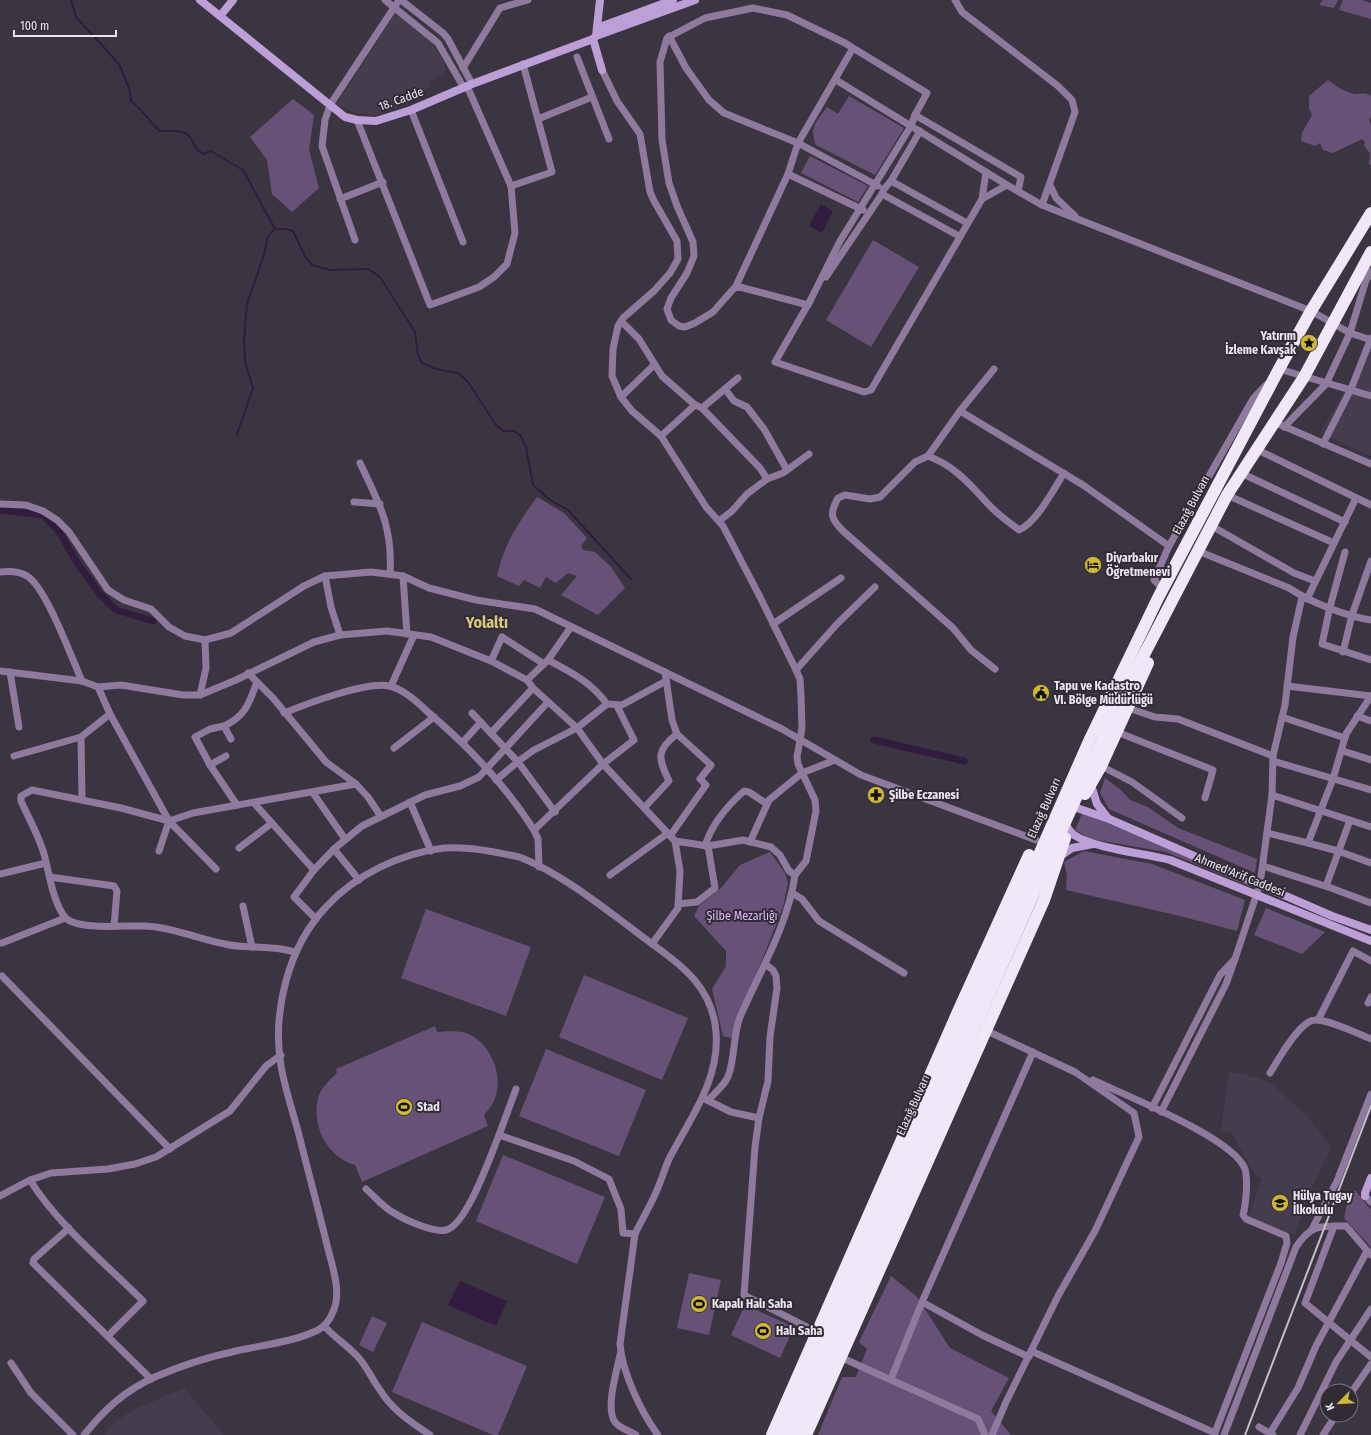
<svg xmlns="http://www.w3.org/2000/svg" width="1371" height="1435" viewBox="0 0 1371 1435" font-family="'Fira Sans Condensed',sans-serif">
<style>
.built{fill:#453c4e}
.green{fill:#665277}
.water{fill:#2f1c3f}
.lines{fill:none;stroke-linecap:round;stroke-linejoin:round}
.stream{stroke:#2f1c3f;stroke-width:2}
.canal{stroke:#2f1c3f;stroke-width:7}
.street{stroke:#8d7a9d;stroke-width:7}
.secondary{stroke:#bd9fd7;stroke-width:8}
.highway{stroke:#f0e7f8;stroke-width:12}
.rail{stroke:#c4bfc8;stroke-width:2}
.labels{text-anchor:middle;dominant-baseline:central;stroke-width:4;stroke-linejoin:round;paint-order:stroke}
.street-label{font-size:12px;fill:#ebe7ef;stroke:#312b36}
.poi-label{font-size:12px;font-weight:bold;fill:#ebe7ef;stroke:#312b36;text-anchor:start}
.park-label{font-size:12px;fill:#dbb8f9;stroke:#312b36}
.district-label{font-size:16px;font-weight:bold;fill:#d7c87a;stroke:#312b36}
</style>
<rect width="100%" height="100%" fill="#3b3541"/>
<g class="built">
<path d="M396 12 430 41 443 60 446 71 429 83 431 87 410 97 412 102 377 115 360 114 350 111 337 104Z"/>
<path d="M1371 334V456L1320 433 1360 365Z"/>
<path d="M1229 1072 1259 1078 1271 1083 1307 1116 1331 1147 1311 1189 1295 1235 1248 1217 1262 1178 1256 1176 1231 1132 1221 1130Z"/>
<path d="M184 1388 224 1435H104L113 1423 133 1410Z"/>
</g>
<g class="green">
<path d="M1323 0H1338L1334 8 1319 5Z"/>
<path d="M1343 0H1362L1371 3V19L1339 10Z"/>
<path d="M1328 80C1336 86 1344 92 1355 94 1361 94 1365 92 1371 96V117L1369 120 1371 125V165L1369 164 1370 153 1364 146 1365 142 1362 139 1333 153 1323 150 1320 143 1315 146 1301 141 1302 133 1312 115 1309 108V96Z"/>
<path d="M849 96 904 128 875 175 816 145C809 127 817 121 827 107L838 114Z"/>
<path d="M293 99 314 115 309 150 319 188 292 212 272 194 267 160 250 137Z"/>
<path d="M810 156 868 186 858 202 801 173Z"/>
<path d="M873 240 919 267 871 347 826 320Z"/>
<path d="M537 497 564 513 587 538 581 546 583 550 595 552 611 567 625 588 598 615 561 595 577 576 568 573 556 583 546 577 540 588 524 580 519 586 497 576C505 542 517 525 537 497Z"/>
<path d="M1105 778 1121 790 1130 800 1148 807 1178 828 1257 859 1255 873 1109 809 1100 793Z"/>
<path d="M1082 814 1093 817 1253 884 1251 887 1166 852 1091 839 1075 830Z"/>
<path d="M1084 851 1152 864 1245 900 1237 931 1176 915 1066 890 1067 875 1064 862Z"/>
<path d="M770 852 785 873 788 883 783 907 731 1038 723 1036 712 989 726 966V951L694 916 699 906 722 887 740 865Z"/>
<path d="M1266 908 1325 932 1302 954 1254 935Z"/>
<path d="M426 909 531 947 506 1016 401 978Z"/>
<path d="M584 975 688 1018 662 1080 559 1037Z"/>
<path d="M435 1026 437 1032C448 1031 462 1030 471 1035 493 1048 505 1079 493 1103 491 1107 487 1111 484 1115L488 1126 362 1182 355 1165C326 1157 310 1123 319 1095 322 1087 331 1079 337 1073L336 1069Z"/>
<path d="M546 1049 646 1090 619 1156 519 1116Z"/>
<path d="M503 1155 605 1197 577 1264 476 1221Z"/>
<path d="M1355 1190 1371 1210V1247L1344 1218 1349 1196Z"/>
<path d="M689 1273 721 1280 709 1335 677 1328Z"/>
<path d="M891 1276 917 1297 950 1348 1009 1378 991 1411 1011 1435H818L842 1377H856L867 1349 859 1342Z"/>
<path d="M745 1305 794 1327 780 1358 731 1335Z"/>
<path d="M372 1316 387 1323 373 1352 359 1345Z"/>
<path d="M422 1322 527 1366 498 1435H493L392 1392Z"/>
</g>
<g class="water">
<path d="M821 204 833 211 822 233 809 226Z"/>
<path d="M460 1281 507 1301 496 1326 448 1305Z"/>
</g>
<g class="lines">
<g class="stream">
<path d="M71 0 76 17 119 64 129 88 131 101C143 110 149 122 160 131 169 131 182 129 189 136 196 143 192 148 203 154L211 151 243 170 275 229"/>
<path d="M237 434 253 388 245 362 244 340 247 304 264 255 268 236 275 229H285L293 231 306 258 312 265 330 270 368 269 380 277 415 332 418 355 422 363 436 369 458 373 468 382 496 425 503 431H514L520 435 526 447 533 485 550 500 568 510 631 579"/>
</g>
<g class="canal">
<path d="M0 510 43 515 58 530 78 564 99 593 116 610 153 621"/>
<path d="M874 740 964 761"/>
</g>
<g class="street">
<path d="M385 0 438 43 464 88"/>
<path d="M401 0 443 33 448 39 472 84"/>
<path d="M955 0 962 12 1058 86 1072 100 1075 112 1042 205"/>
<path d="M669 36 686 68 709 100 724 113 798 143 878 186"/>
<path d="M577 57 609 139"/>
<path d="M463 68 500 8 528 0"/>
<path d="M602 70 617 101 640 134 650 192 654 201 677 241 678 259 670 273 654 291 623 318 618 326 613 349 612 376 621 397 632 411 661 436 706 507 723 526 759 595 796 670 800 679 801 696 802 728 797 757 798 764 815 800 816 811 806 861 795 875 789 871 780 855 771 847 743 840 708 846 675 841"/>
<path d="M836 80 1007 185"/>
<path d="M411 110 463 242"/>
<path d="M915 115 1021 177 1018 191"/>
<path d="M538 119 592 97"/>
<path d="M357 120 430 305 479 287 494 277 507 264 515 233 511 186 467 86"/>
<path d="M788 174 863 210"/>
<path d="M891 181 967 223"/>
<path d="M1050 185 1056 198 1075 216"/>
<path d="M511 186 552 172 523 64"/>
<path d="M882 194 959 236"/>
<path d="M340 199 383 182"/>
<path d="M982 199 986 172"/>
<path d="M355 240 322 146 325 120 330 105 399 0"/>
<path d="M826 277 882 194 884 189 891 181 920 131"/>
<path d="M736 286 808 305 840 241 911 126 915 115 927 93 853 48 845 43 787 15 753 8 705 18 667 38 660 62 662 140 669 183 677 206 693 242 694 256 687 273 671 298 667 309 671 320 679 326 685 327 695 323 713 312 736 286 788 174 798 143 853 48"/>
<path d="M810 301 775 362 864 392 871 390 982 199 1007 185 1042 205 1311 311 1350 333 1371 340"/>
<path d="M621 321 639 339 662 376 695 405 702 408 760 468 767 479"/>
<path d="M994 369 960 411 928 456C957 467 971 486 992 508 1000 516 1010 523 1019 530 1036 523 1054 489 1064 473"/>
<path d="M1277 372 1279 369 1371 396"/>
<path d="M725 389 734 401 747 407 764 429 787 470"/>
<path d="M621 397 654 365"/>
<path d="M702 408 738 378"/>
<path d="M960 411 1083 485 1169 546"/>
<path d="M1281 425 1371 464"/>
<path d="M1284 427 1326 384 1350 333 1366 280 1371 272"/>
<path d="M661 436 695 405"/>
<path d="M1323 444 1351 389 1371 338"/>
<path d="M1256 449 1371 505"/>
<path d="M928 456 915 462 880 497 870 499 845 495 838 498C829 514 831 519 843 531L953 628 971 650 995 669"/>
<path d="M360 463C379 503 393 527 390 574"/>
<path d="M1241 473 1345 522"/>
<path d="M1227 495 1334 543"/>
<path d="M354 502 380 504"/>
<path d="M0 504 26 505 43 511 57 520 69 532 108 590 124 600 151 609 169 627 185 636 205 640 231 633 304 586 325 576 371 572 403 576 429 588 476 600 535 609 782 729 861 775 1036 840"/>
<path d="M719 521 732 511 747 494 767 479 783 473 809 454"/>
<path d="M1210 525 1294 573 1315 581"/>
<path d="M1198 551 1289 588C1310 602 1345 616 1371 620"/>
<path d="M1345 552 1330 607 1322 644 1371 660"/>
<path d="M0 572C9 571 19 571 27 576 46 587 72 659 82 681"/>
<path d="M325 576 331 607 340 635"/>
<path d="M403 576 407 634"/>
<path d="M1163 589 1154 580 1169 546 1253 399 1266 385"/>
<path d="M1307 599 1356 498"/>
<path d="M773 624 841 578"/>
<path d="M1343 652 1352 615 1371 561"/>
<path d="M548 660C571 672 591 682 607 704L622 705 666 681"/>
<path d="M491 661 502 637 544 664"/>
<path d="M796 670 837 624 875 587"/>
<path d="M0 671 82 681 98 687 121 685 183 695H200L236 680 314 642 340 635 387 631 431 637 491 661 527 680 533 688 577 728 603 764 675 841 680 871 678 908 652 944"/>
<path d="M10 672 19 727"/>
<path d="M665 672 672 720 677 734 711 765 700 779 706 785 670 836"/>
<path d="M248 673 273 698 326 762 356 784 368 797 380 815"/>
<path d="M527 680 548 660 571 627"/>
<path d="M391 686 414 635"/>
<path d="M1287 686 1371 696"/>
<path d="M98 687 110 714 169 821 216 869"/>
<path d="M200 695 206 668 205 640"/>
<path d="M1371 696 1346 734 1333 779 1308 843 1338 851 1371 863"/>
<path d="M1128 708 1155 717 1178 719 1273 756"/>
<path d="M284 713C306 704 367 681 389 686 404 689 418 703 429 713 469 747 506 786 534 830L538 839 539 867"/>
<path d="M472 713 518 762 555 812"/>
<path d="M1357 716 1371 721"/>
<path d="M1282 717 1345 738"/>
<path d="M224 726C246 716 249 703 257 682"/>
<path d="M492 732 533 688"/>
<path d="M1117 732 1213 770 1205 798"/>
<path d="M231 739 224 726 210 729 195 737 210 765 237 805"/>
<path d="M463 742 481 722"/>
<path d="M394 748 434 717"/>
<path d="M1343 751 1371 760"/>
<path d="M14 756 81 737"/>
<path d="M1273 761 1371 790"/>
<path d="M210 765 226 756"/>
<path d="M1101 766 1132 782 1182 818"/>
<path d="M496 780 520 760 534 750 577 728 607 704"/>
<path d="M313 793 345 839"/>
<path d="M1272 795 1371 827"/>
<path d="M82 799 81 737 110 714"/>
<path d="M410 802 431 851"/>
<path d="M254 803 314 870"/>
<path d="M645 807 669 781C658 758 656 750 677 734"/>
<path d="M534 830 603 764 634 740 617 706"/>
<path d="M1267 833 1308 843"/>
<path d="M750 842 769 800 802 773 835 760"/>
<path d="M705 846C712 823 727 806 744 791L749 792 767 804"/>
<path d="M239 848 272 823"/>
<path d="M334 849 359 880"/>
<path d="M159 851 169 821"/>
<path d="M1263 866 1331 888 1371 903"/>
<path d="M0 874 46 863"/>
<path d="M610 875 668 833"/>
<path d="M50 877 114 886 117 891 114 926"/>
<path d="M1326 886 1350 820"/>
<path d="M792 893 802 899 819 921 904 973"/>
<path d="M678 904 697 902 715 888 708 846"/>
<path d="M243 906 252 947"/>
<path d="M316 919 294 897 314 870 334 849 362 826 425 795 460 786 479 777 548 702"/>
<path d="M2 943 65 918"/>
<path d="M295 952C287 950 279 948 271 948 256 946 240 948 225 944 199 939 172 927 145 926 128 925 76 931 65 917 53 903 49 872 44 854 39 836 29 819 21 801V796L32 790 121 808 169 821 193 813 356 784"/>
<path d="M1235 959 1260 884 1272 795 1273 756 1285 705 1293 637 1302 597"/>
<path d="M765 964 773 970 776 976 777 988 770 1037 768 1081 759 1118 755 1147 744 1295 817 1332"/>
<path d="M2 976 170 1149"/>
<path d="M1368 1003 1371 997"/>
<path d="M1318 1020 1353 951 1371 961"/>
<path d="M985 1030 1075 1072 1134 1113 1139 1137 1095 1231 1058 1296 1006 1402 992 1435"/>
<path d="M1270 1073C1278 1060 1300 1020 1315 1020 1331 1020 1356 1033 1371 1039"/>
<path d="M1093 1080C1124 1095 1234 1138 1245 1169 1248 1180 1246 1204 1243 1215L1246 1219 1286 1236 1287 1243 1281 1263 1214 1435"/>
<path d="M705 1099 731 1112 759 1118"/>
<path d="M708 1100C715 1093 726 1084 729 1074 735 1056 733 1035 740 1017 760 971 788 925 795 875"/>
<path d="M1152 1108 1220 975 1235 959 1226 984 1161 1112"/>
<path d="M499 1135 516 1089"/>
<path d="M30 1180C57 1224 106 1264 143 1301L108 1336"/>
<path d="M366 1189C375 1197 384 1208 394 1213 405 1220 434 1233 446 1230 467 1225 491 1154 499 1135L574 1161 609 1179 621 1209 623 1233 635 1234 620 1344C622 1372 641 1412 658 1435"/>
<path d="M0 1196 30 1180 51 1173 108 1169 135 1164 156 1157 230 1111 266 1066 281 1055"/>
<path d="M1365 1196 1371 1202"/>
<path d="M1334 1226 1305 1303 1371 1357"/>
<path d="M69 1228 34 1259 33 1263 151 1379"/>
<path d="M1312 1229 1337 1181 1371 1094"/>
<path d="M922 1302 982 1335 1029 1357"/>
<path d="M324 1326C334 1337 348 1346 358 1357 367 1367 372 1379 380 1390 392 1410 411 1422 430 1435"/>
<path d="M1031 1351 1215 1433"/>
<path d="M620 1355C617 1370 605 1409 615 1422 619 1428 630 1431 636 1435"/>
<path d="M840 1357 978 1419 985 1435"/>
<path d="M11 1363 31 1393 73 1435"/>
<path d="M891 1379 922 1302 1033 1052"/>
<path d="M1351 1393 1371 1364"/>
<path d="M1259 1427 1273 1435"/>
<path d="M1270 1433 1298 1388 1316 1346 1367 1251"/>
<path d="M84 1435C105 1409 124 1391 155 1377 180 1366 208 1357 236 1351 262 1345 294 1342 318 1330 325 1326 329 1321 332 1314 343 1294 332 1266 327 1245 318 1208 308 1171 299 1135 293 1112 285 1089 281 1066 272 1012 288 947 326 907 355 875 401 853 444 848 460 847 478 849 494 852 503 854 513 855 522 858 563 875 600 905 635 931 672 960 712 980 716 1032 720 1079 691 1117 670 1157 665 1167 662 1179 657 1190 651 1205 642 1219 635 1234"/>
<path d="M1224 1435 1296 1247C1311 1224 1321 1226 1346 1226L1371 1255"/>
<path d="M1300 1435 1336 1362 1371 1309"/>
<path d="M1323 1435 1336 1415"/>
</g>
<g class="secondary">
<path d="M200 0 330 105 345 117 357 120 376 121 411 110 472 84 593 39"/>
<path d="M600 0 596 36 593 39 602 70"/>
<path d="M220 16 233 0"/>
<path d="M597 28 673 0"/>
<path d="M596 36 695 0"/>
<path d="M1090 782 1097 804 1107 817"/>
<path d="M1069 809 1077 808 1109 819 1332 916 1371 930"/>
<path d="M1063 820C1066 825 1069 831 1074 835 1096 849 1143 853 1170 860L1371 941"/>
<path d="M1059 857 1072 848 1093 844"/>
<path d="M1365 1196V1193L1371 1178"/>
</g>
<g class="highway">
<path d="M1085 794 1101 766 1148 663"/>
<path d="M772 1435 957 1014 1029 855"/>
<path d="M783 1435 1090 739 1158 598 1279 369 1311 311 1371 213"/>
<path d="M795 1435 1070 811 1123 695 1227 495 1304 377 1371 252"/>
<path d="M806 1435 1044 900 1065 838"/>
</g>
<path class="rail" d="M1245 1435 1371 1106"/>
</g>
<defs>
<symbol id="sight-disc" viewBox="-11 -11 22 22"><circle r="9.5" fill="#cfb837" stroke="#312b36"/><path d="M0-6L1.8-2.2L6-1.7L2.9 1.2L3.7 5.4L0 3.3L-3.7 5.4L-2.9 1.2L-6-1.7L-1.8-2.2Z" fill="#111"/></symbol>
<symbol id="hotel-disc" viewBox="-11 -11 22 22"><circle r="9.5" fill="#cfb837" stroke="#312b36"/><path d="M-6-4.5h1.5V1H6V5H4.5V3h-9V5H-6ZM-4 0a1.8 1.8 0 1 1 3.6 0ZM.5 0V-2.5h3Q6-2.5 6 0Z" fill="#111"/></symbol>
<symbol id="civic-disc" viewBox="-11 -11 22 22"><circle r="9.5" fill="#cfb837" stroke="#312b36"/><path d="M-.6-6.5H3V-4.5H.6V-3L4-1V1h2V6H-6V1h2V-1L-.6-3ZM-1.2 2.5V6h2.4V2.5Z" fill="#111"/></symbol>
<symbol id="pharmacy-disc" viewBox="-11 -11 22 22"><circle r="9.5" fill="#cfb837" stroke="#312b36"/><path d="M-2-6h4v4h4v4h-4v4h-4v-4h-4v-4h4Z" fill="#111"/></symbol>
<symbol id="stadium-disc" viewBox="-11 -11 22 22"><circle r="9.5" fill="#cfb837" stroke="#312b36"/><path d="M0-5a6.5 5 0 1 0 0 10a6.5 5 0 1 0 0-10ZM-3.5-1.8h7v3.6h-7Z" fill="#111"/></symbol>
<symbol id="school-disc" viewBox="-11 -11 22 22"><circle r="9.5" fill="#cfb837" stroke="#312b36"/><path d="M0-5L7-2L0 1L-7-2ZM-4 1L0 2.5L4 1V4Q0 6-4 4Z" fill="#111"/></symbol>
</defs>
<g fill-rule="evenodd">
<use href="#sight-disc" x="1299" y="333" width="20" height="20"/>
<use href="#hotel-disc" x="1083" y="555" width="20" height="20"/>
<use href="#civic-disc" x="1031" y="683" width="20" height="20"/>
<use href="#pharmacy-disc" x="866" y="785" width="20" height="20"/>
<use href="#stadium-disc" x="394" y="1097" width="20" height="20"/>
<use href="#school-disc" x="1270" y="1193" width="20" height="20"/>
<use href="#stadium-disc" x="689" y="1294" width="20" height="20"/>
<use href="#stadium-disc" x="753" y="1321" width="20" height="20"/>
</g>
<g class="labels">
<g class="street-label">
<text transform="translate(401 99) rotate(-20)">18. Cadde</text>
<text transform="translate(1191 505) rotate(-62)">Elazığ Bulvarı</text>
<text transform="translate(1044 808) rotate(-66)">Elazığ Bulvarı</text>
<text transform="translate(1240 875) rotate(22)">Ahmed Arif Caddesi</text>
<text transform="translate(913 1105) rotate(-66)">Elazığ Bulvarı</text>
</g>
<g class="poi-label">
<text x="1296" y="336" text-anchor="end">Yatırım<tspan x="1296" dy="14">İzleme Kavşak</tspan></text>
<text x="1106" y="558">Diyarbakır<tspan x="1106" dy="14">Öğretmenevi</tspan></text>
<text x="1054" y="686">Tapu ve Kadastro<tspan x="1054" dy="14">VI. Bölge Müdürlüğü</tspan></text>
<text x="889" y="795">Şilbe Eczanesi</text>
<text x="417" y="1107">Stad</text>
<text x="1293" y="1196">Hülya Tugay<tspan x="1293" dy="14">İlkokulu</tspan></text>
<text x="712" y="1304">Kapalı Halı Saha</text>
<text x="776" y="1331">Halı Saha</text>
</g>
<g class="park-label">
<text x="742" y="916">Şilbe Mezarlığı</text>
</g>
<g class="district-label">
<text x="487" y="622">Yolaltı</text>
</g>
</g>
<g transform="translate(1339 1403) rotate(246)"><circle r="19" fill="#312b36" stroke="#7b7680"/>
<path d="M0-3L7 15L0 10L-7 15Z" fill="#cfb837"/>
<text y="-6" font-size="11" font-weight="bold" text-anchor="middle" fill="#ebe7ef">K</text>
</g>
<path d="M14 30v6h102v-6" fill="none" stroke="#ebe7ef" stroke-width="2"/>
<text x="20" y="30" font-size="12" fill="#ebe7ef" stroke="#312b36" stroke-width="3" paint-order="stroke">100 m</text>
</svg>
